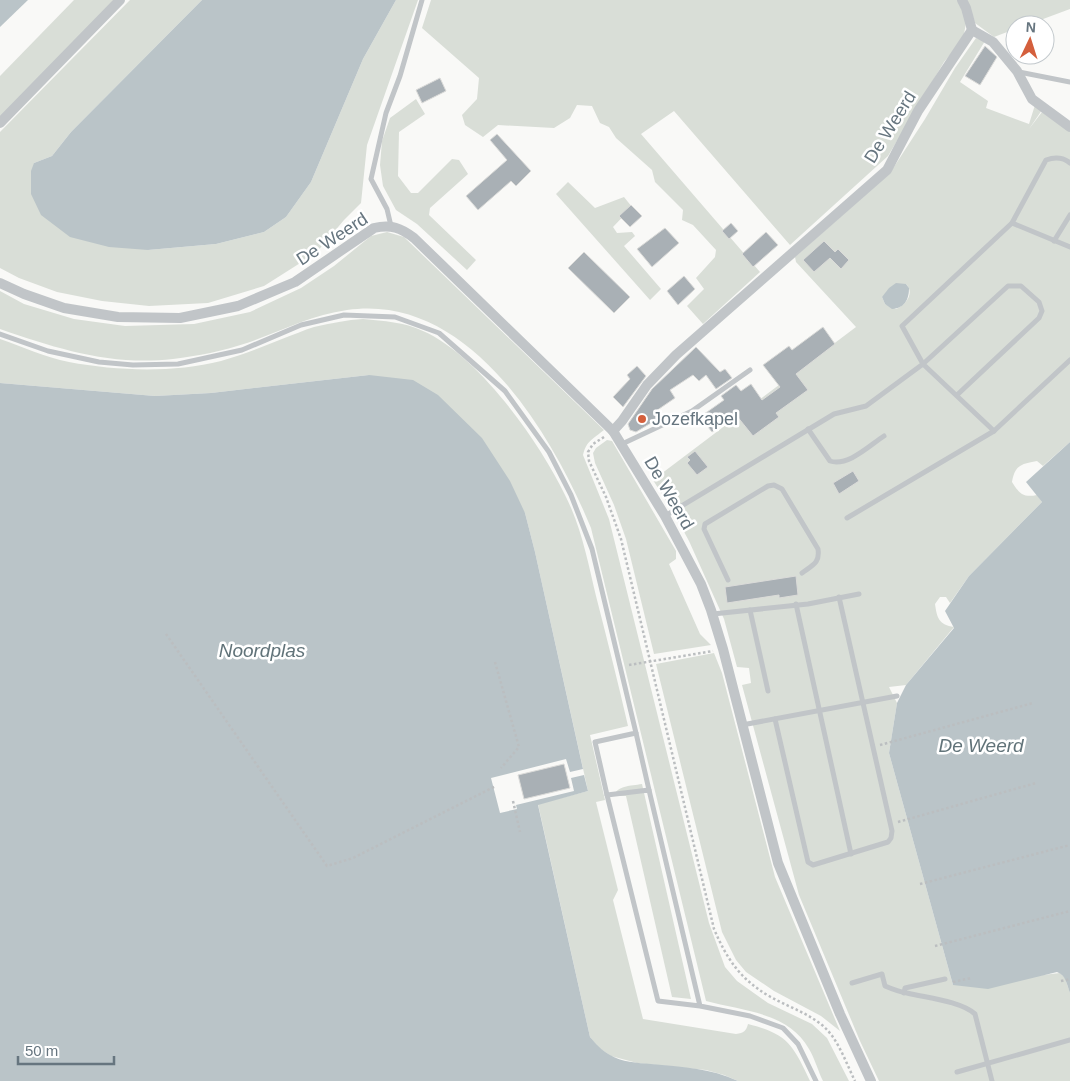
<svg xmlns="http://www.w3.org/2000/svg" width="1070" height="1081" viewBox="0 0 1070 1081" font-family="Arial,sans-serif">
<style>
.green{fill:#d9ded7;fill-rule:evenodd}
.water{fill:#bac4c8}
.building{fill:#a9b0b5;stroke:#dbdbd9}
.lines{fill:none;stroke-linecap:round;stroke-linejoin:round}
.path{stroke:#bbbec0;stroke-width:2.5;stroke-dasharray:2.5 2.5;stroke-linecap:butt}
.lane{stroke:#c1c5c8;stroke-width:5}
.street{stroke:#c1c5c8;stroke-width:10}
.poi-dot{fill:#d45f3c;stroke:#fff;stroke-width:2}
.labels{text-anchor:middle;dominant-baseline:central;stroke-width:5;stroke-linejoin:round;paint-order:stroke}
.street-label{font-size:18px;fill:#66757f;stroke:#fff}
.poi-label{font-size:18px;fill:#66757f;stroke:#fff;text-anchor:start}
.water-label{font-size:19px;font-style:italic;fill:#617379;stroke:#fff}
</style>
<rect width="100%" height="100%" fill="#f9f9f7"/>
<g class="green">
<path d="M74 0H116L0 120V76Z"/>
<path d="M130 0H202L71 132 52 156 34 163 148 250 216 244 264 232 286 217 311 182 363 59 396 0H418L367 145 361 203 344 220 316 253 264 286 208 303 149 306 102 301 57 292 19 278 0 268V132Z"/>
<path d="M431 0H959L966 23 964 34 960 43 944 62 888 156 790 245 674 111 641 134 760 272 703 324 687 306 704 289 696 278 715 257 716 250 693 225 682 220 683 210 655 182 652 170 616 138 609 127 600 123 592 106 577 105 570 118 554 128 498 125 483 137 465 125 462 115 477 99 479 78 422 28Z"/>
<path d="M967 0H1070V9L1027 25H1015V29L994 37 975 23Z"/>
<path d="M976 38 985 41 960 82 988 101 986 108 1029 124 1035 105 1042 110 1029 129 1042 112 1070 132V442L1043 466 1037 461C1021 464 1015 465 1012 482 1019 493 1023 498 1037 495L1042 502 969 576 950 603 946 597H940L935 604C937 618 939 625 954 627L906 685 889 687 897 703 889 753 953 985 1060 973 1065 978 1070 993V1081H879L860 1041 799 895 742 685 751 683 749 668 737 667 724 619 689 541 676 517 653 480 856 327 796 262 795 257 890 173 925 119 955 68ZM906 284C915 293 906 305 896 309L885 304 882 297Z"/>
<path d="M416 99 425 114 399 132 398 176 411 193H418L452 159 459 160 468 174 430 208 429 215 476 260 467 270 417 224 396 210 383 186 380 165 382 141 390 118Z"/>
<path d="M568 182 595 208 624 197 632 207 613 227 617 233 632 232 635 236 624 246 661 289 650 300 556 194Z"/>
<path d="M387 232 404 237 604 430C593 439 586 441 583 455L609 519 709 923 725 967 737 981 768 1003 812 1024 827 1038 849 1081H823C818 1071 815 1059 809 1049 788 1012 743 1011 706 1001L591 528C552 434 469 292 347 310 312 315 281 331 247 343 223 351 198 356 173 359 111 366 58 349 0 329V291L24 304 74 319 125 326 194 324 250 312 301 288 334 266 371 236Z"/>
<path d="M363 319C384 321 404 322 423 331 478 355 539 441 565 495 581 526 588 562 596 596 607 639 618 682 628 726L590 735 605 800 596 802 618 890 613 900 643 1019 736 1034C744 1033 746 1031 748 1024 788 1034 793 1045 810 1081H738L724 1075 706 1070 637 1063 611 1056 599 1048 590 1037 538 804 588 791 535 552 525 513 369 375 211 393 155 396 0 383V339C23 347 45 357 69 362 117 371 173 373 221 361 242 355 262 347 282 339 293 335 304 330 314 327 331 323 347 320 363 319Z"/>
<path d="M607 440 612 441 676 551V559L669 564 700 634 711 645 654 654 626 539 614 505 595 463 593 453 596 448Z"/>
<path d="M714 653 722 673 775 877 840 1031 821 1016 774 991 746 972 736 960 722 932 656 664Z"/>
<path d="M642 784 691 999 672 997 626 796H613C619 785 630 786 642 784Z"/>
</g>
<g class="water">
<path d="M0 0H28L0 27Z"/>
<path d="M202 0H396L363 59 311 182 286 217 264 232 216 244 148 250 109 247 70 237 41 215 31 194V171L34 163 52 156 71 132Z"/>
<path d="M896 283 906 284 909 288C909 299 905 308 892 309L885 304 882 297 889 288Z"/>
<path d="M369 375 413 380 438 395 482 438 510 481 525 513 535 552 583 769 570 772 566 759 491 778 500 813 517 809 516 805 574 791 571 778 584 775 588 791 538 805 590 1037C596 1044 601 1050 610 1055 621 1062 638 1063 651 1064 681 1067 711 1068 738 1081H0V383L155 396 211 393Z"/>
<path d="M1070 442V993C1067 985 1066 975 1057 972L988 989 953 985 889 753 897 703 906 685 954 628 945 611 969 576 1042 502 1026 482Z"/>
</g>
<g class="building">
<path d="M985 46 997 57 980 85 965 76Z"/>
<path d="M440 78 446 91 422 103 416 90Z"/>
<path d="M497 134 531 171 516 186 511 181 478 210 466 196 507 160 490 140Z"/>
<path d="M631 205 642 216 630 227 619 216Z"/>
<path d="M731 223 738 231 729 239 722 231Z"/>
<path d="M665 228 679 243 652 267 637 249Z"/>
<path d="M766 232 778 245 753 267 742 254Z"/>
<path d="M824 241 835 252 838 249 849 260 841 269 830 258 814 272 803 260Z"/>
<path d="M584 252 630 297 614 313 568 268Z"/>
<path d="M684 276 695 289 678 305 667 291Z"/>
<path d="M823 327 835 344 796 374 808 390 776 413 779 417 753 436 736 415 712 432 700 417 724 400 721 396 736 385 741 391 751 384 762 400 780 387 763 365 789 346 792 350Z"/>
<path d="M696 347 720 372 725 369 732 378 716 389 706 375 699 381 693 375 670 390 675 398 656 411 658 413 656 414V419L651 423 636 432 630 430 628 424 652 389Z"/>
<path d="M637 366 646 376 623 407 613 397 630 379 627 375Z"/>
<path d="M695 451 708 467 697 475 687 463 690 460 687 457Z"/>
<path d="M853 471 859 481 839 494 833 483Z"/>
<path d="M796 576 798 595 779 598V595L727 603 725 587Z"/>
<path d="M564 764 570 788 524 799 518 775Z"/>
</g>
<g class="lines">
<g class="path">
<path d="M604 437 593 444 588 452 589 461 606 497 621 539 714 929C727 959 740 979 769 996 786 1006 806 1012 822 1025 838 1038 846 1063 855 1081"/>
<path d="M166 634 327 866 353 858 496 786"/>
<path d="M495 662 519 747 501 768"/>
<path d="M629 665 713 651"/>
<path d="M880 745 1033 703"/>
<path d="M513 801 520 832"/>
<path d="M898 822 1036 783"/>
<path d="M920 884 1070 845"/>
<path d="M935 946 1070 911"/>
<path d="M1061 981 1070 979"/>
<path d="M953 982 971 978"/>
</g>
<g class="lane">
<path d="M1019 72 1070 82"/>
<path d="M1012 223 1070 247"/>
<path d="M391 226 387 209 371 179 386 113 400 76 422 0"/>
<path d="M1054 241 1070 215"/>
<path d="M0 334 48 351 99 362 133 365 178 364 242 350 301 325 344 315 395 317 439 333 505 391 549 452 571 495 592 549 636 733 595 742 607 795"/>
<path d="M957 395 1039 318 1042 311 1039 302 1021 286H1008L923 364 994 431"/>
<path d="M808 429 830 461C848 467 870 445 884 436"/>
<path d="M622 444 692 411 750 370"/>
<path d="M665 516 834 414 866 406 923 364 902 326 1012 223 1046 160C1054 157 1063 157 1070 163"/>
<path d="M847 518 994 431 1070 360"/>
<path d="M728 580 704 529 705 524 768 486 774 485 782 489 818 549C820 563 813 565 802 573"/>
<path d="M796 604 851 854"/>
<path d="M750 610 768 691"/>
<path d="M713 614 808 604 859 594"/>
<path d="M775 719 808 862 813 865 888 842 891 838 892 831 839 597"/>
<path d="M742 725 897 696"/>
<path d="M636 733 649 790"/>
<path d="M852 983 882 974 885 986C892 989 900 992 907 993 927 998 960 1001 975 1014L992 1081"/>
<path d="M904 993 905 988 945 979"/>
<path d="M700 1006 649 790 607 795 658 1001 700 1006 750 1016 783 1028 798 1044 816 1081"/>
<path d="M957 1072 1070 1040"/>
</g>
<g class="street">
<path d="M962 0 966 8 972 30"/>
<path d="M972 30 993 42 1017 71 1032 99 1070 127"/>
<path d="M0 123 120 0"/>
<path d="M0 283 24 294 64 308 118 317 180 318 238 306 295 282 374 228C391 224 401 228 414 238L613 431 665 516 701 584 711 610 723 649 778 863 840 1014 871 1081"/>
<path d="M613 431 622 421 647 385 676 355 887 170 918 111 972 30"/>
</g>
</g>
<circle class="poi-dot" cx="642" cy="419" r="5"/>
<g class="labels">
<g class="street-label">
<text transform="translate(890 127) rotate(-58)">De Weerd</text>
<text transform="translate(332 239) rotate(-33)">De Weerd</text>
<text transform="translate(669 493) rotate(60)">De Weerd</text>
</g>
<g class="poi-label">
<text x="652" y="419">Jozefkapel</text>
</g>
<g class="water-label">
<text x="262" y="650">Noordplas</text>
<text x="981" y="745">De Weerd</text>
</g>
</g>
<g transform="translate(1030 40) rotate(4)"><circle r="24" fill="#ffffff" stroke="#c2c8cc"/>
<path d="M0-4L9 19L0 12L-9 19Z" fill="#d45f3c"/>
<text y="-8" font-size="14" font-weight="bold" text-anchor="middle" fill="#66757f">N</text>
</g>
<path d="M18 1056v8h96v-8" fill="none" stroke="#66757f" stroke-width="2.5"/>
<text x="25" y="1056" font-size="15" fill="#66757f" stroke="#ffffff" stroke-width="4" paint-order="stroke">50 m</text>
</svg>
